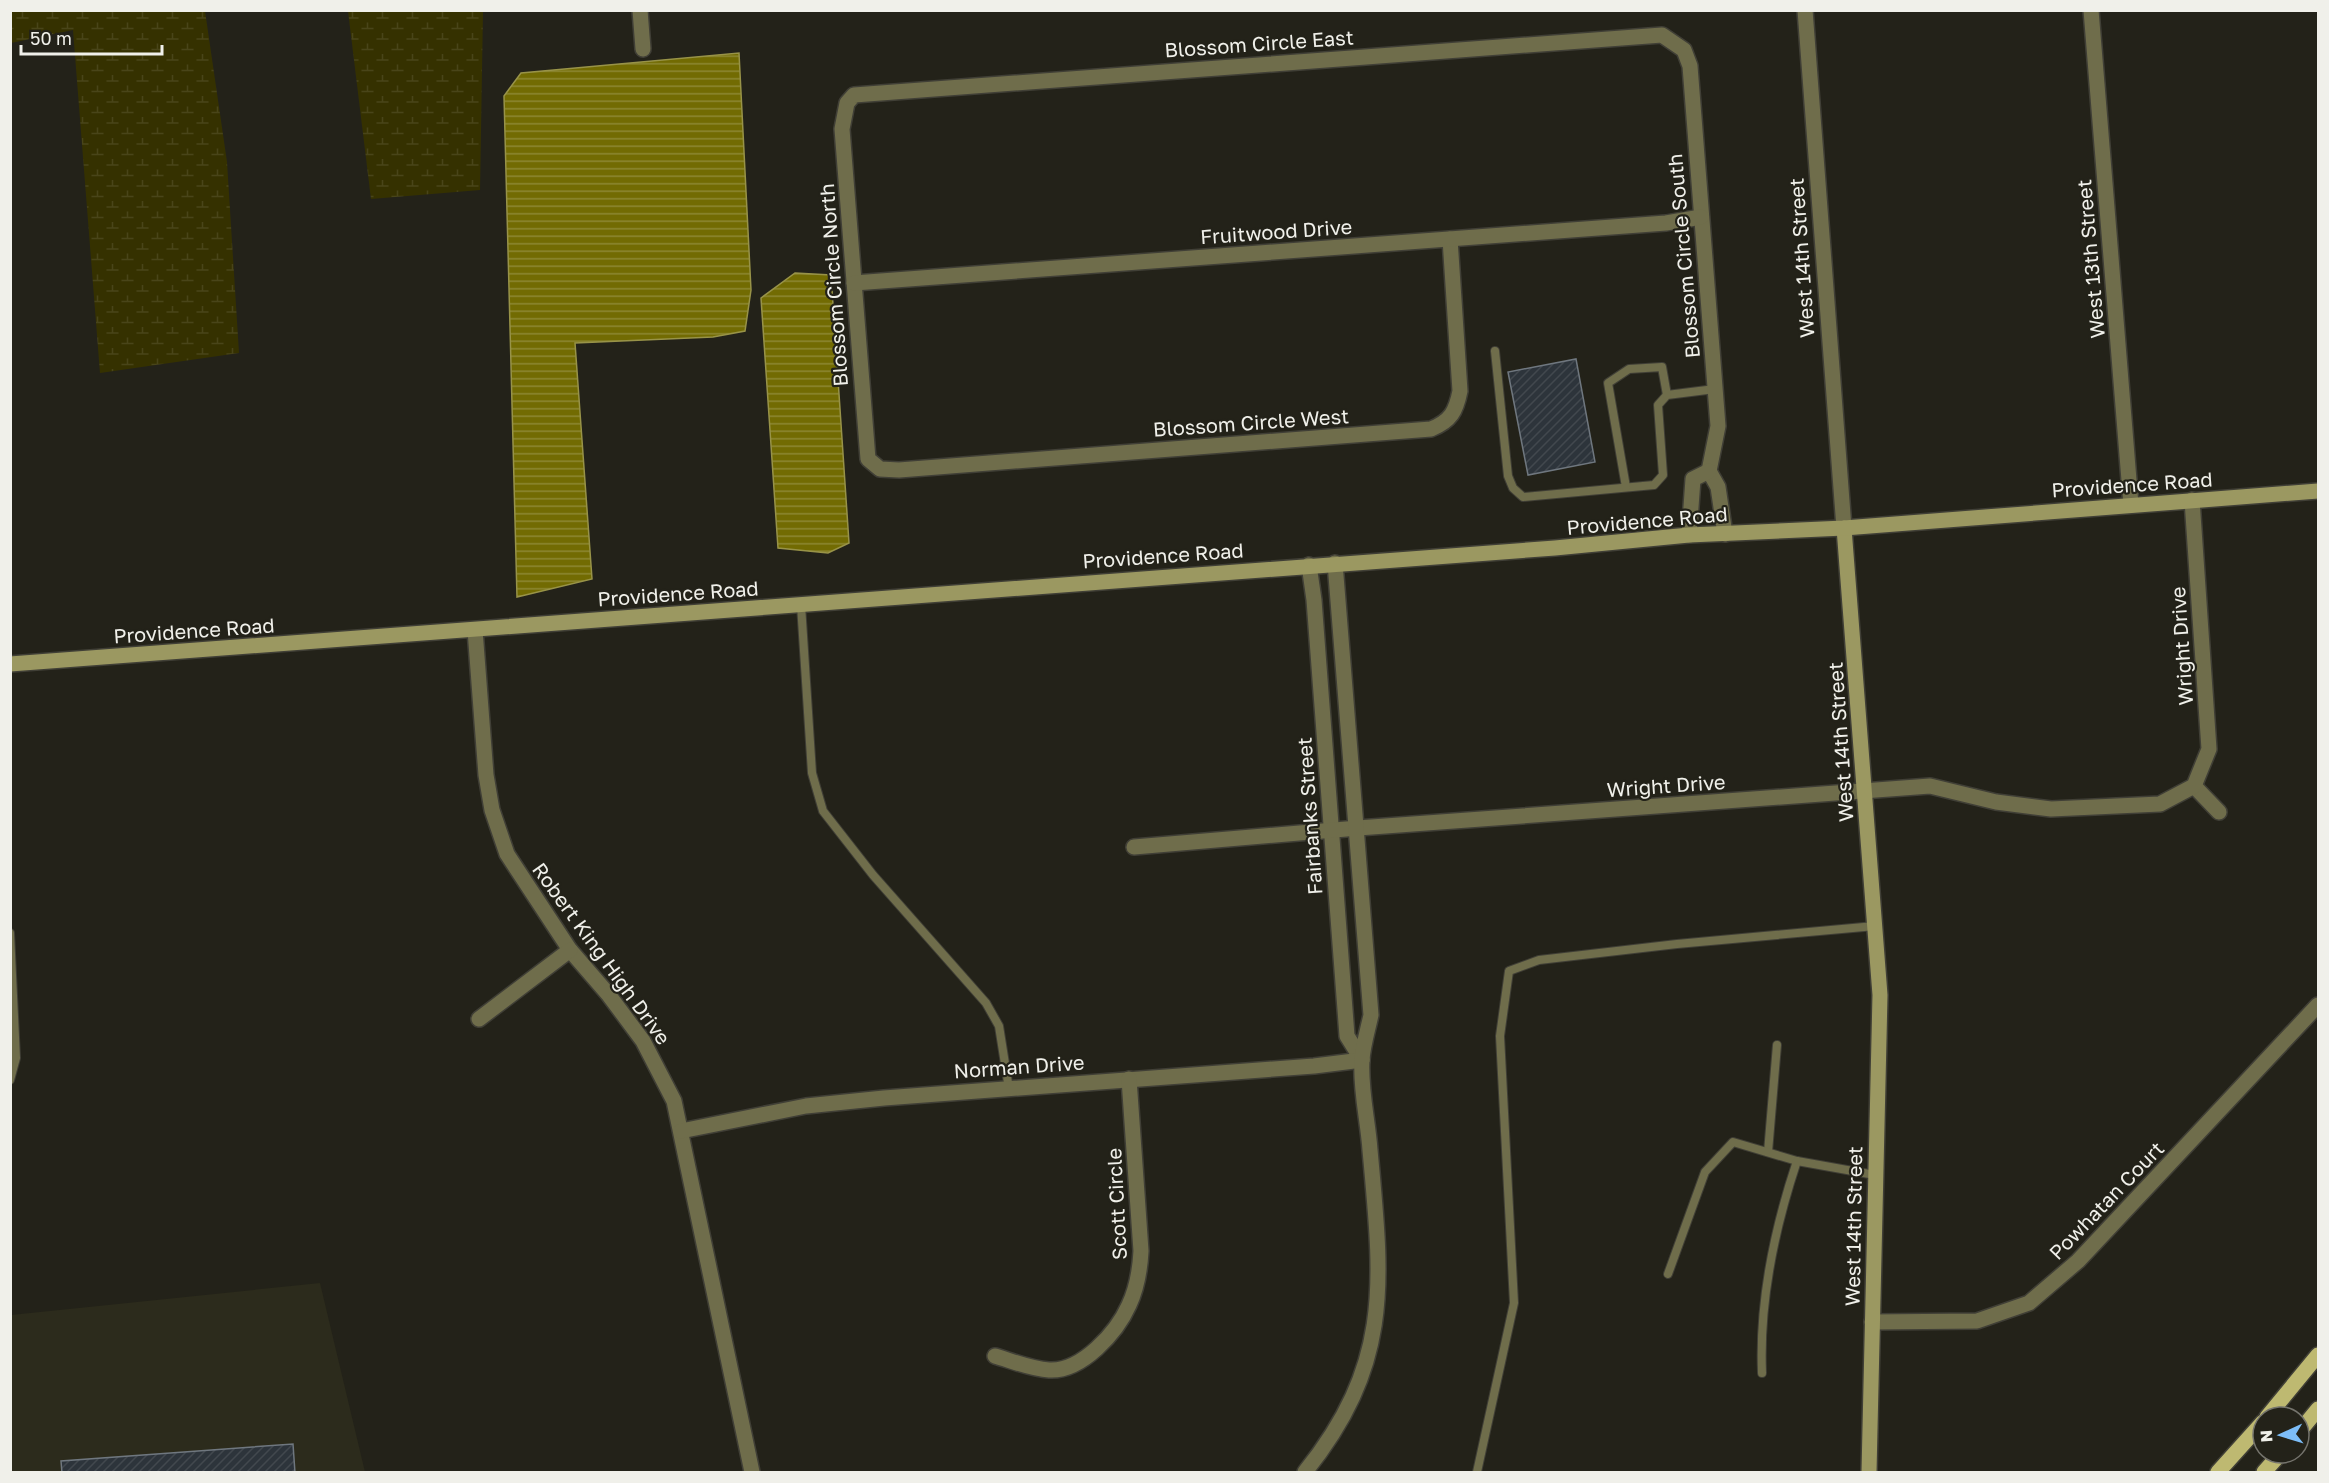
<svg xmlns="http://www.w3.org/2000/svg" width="2329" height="1483" viewBox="0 0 2329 1483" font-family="'Golos Text',sans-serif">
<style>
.built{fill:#2c2b1c}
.wetland{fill:url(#wetland-marsh)}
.water{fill:url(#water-rules);stroke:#989348;stroke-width:1.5}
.building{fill:url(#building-hatch);stroke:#6f777f;stroke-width:1.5}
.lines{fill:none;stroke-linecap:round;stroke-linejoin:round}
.lane-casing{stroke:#403f36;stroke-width:10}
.street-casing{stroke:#403f36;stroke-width:18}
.secondary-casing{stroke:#403f36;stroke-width:18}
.primary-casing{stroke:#403f36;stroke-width:18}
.lane{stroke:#6f6d4b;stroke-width:8}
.street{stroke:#6f6d4b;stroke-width:15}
.secondary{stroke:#9b9861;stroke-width:15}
.primary{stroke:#beb971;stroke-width:15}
.labels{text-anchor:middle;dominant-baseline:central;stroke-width:4.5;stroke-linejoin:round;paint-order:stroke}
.street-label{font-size:20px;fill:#f0f0ea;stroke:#232219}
</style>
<defs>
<pattern id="wetland-marsh" width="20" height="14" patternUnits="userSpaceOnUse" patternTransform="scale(1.5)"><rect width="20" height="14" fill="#353100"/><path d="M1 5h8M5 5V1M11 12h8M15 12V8" fill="none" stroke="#494519"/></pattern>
<pattern id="water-rules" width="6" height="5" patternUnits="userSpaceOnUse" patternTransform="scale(1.5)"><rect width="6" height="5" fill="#726b02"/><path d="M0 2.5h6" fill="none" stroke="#8d8833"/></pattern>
<pattern id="building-hatch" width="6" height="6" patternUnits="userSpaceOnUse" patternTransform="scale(1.5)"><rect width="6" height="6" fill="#2d343b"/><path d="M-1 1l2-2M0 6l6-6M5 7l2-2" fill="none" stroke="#42484e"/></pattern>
</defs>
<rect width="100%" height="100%" fill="#232219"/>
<path class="built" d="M320 1283 365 1472H11V1315Z"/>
<g class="wetland">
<path d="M10 11H205L227 162 239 353 100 373 73 30 11 43Z"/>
<path d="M348 11H483L480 190 371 199Z"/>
</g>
<g class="water">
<path d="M739 53 751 290 745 331 713 337 575 343 592 579 517 597 504 96 521 73Z"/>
<path d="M795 273 831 275 849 543 828 553 778 548 761 298Z"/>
</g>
<g class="building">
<path d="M1576 359 1595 462 1528 475 1508 372Z"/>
<path d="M293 1444 295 1473H62L61 1461Z"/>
</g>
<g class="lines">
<defs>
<g id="lane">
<path d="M1495 351 1508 476 1513 488 1523 497 1654 485 1663 475 1658 405 1667 395 1715 389"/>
<path d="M1626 487 1608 383 1629 369 1662 367 1667 395"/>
<path d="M801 605 812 773 823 811 873 875 986 1003 999 1026 1009 1089"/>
<path d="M10 933 16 1058 10 1080"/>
<path d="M1768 1152 1777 1045"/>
<path d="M1668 1274 1705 1172 1733 1142 1797 1161 1875 1175"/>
<path d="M1762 1373C1759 1300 1774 1230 1797 1161"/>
<path d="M1477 1472 1514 1303 1500 1036 1509 971 1539 960 1677 944 1875 926"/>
</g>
<g id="street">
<path d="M640 10 643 49"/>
<path d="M1805 10 1844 528"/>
<path d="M2091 10 2131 505"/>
<path d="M1450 239 1460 391C1456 411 1451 421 1431 429L899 470 880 469 868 459 842 129 847 103 854 95 1662 35 1684 50 1690 66 1718 426 1709 471 1718 487 1725 534"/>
<path d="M854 283 1666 223 1701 217"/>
<path d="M1689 535 1693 479 1709 471"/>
<path d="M1309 565 1314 600 1347 1036 1362 1060"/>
<path d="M475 630 486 775 492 810 507 854 570 950 608 994 643 1041 674 1101 752 1472"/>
<path d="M2194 786 2219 812"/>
<path d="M1134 847 1358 828 1930 786 1996 802 2051 809 2160 804 2194 786 2209 749 2192 500"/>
<path d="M479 1019 570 950"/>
<path d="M681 1131 806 1106 884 1098 1314 1066 1362 1060"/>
<path d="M1872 1322 1977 1321 2029 1303 2078 1261 2318 1005"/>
<path d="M995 1356C1012 1361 1031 1369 1049 1370 1082 1372 1117 1332 1129 1305 1137 1288 1140 1270 1141 1251L1129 1079"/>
<path d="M1305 1472C1393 1362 1382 1282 1370 1150 1368 1121 1360 1089 1362 1060 1363 1045 1368 1029 1371 1015L1335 563"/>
</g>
<g id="secondary">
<path d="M1844 528 1880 995 1869 1472"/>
<path d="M10 664 1555 548 1689 535 1844 528 2318 491"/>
</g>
<g id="primary">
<path d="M2267 1417 2318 1355"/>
<path d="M2299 1432 2318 1409"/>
<path d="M2218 1472 2263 1422"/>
<path d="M2264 1472 2281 1453"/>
</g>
</defs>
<use href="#lane" class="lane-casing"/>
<use href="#street" class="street-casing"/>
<use href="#secondary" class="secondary-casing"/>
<use href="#primary" class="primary-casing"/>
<use href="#lane" class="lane"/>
<use href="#street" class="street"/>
<use href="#secondary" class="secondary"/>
<use href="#primary" class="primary"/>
</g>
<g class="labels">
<g class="street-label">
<text transform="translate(1259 43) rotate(-4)">Blossom Circle East</text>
<text transform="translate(1276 231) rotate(-4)">Fruitwood Drive</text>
<text transform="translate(1683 256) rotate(-95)">Blossom Circle South</text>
<text transform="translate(1801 258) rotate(-94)">West 14th Street</text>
<text transform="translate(2090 259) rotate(-95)">West 13th Street</text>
<text transform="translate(833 285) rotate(-94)">Blossom Circle North</text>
<text transform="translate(1251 422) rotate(-4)">Blossom Circle West</text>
<text transform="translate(2132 484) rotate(-4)">Providence Road</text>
<text transform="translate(1647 520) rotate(-5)">Providence Road</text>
<text transform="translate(1163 555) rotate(-4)">Providence Road</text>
<text transform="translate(678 593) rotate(-4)">Providence Road</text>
<text transform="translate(194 630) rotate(-4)">Providence Road</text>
<text transform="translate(2181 646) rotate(-94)">Wright Drive</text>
<text transform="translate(1840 742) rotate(-94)">West 14th Street</text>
<text transform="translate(1666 785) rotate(-4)">Wright Drive</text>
<text transform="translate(1309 816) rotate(-94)">Fairbanks Street</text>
<text transform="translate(602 953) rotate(54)">Robert King High Drive</text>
<text transform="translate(1019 1066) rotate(-4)">Norman Drive</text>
<text transform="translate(2106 1200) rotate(-46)">Powhatan Court</text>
<text transform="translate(1116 1204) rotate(-93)">Scott Circle</text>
<text transform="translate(1853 1226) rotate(-89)">West 14th Street</text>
</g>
</g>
<rect width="2329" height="1483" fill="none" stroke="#f0f0ea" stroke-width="24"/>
<g transform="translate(2281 1435) rotate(266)"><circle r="28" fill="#232219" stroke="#75746d" stroke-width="1.5"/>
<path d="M0-4.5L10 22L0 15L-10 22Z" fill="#7dbef9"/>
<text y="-9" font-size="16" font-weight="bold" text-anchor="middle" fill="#f0f0ea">N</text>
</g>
<path d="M21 45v9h141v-9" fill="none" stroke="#f0f0ea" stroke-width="3"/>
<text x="30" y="45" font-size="18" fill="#f0f0ea" stroke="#232219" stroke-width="4.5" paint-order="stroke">50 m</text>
</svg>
